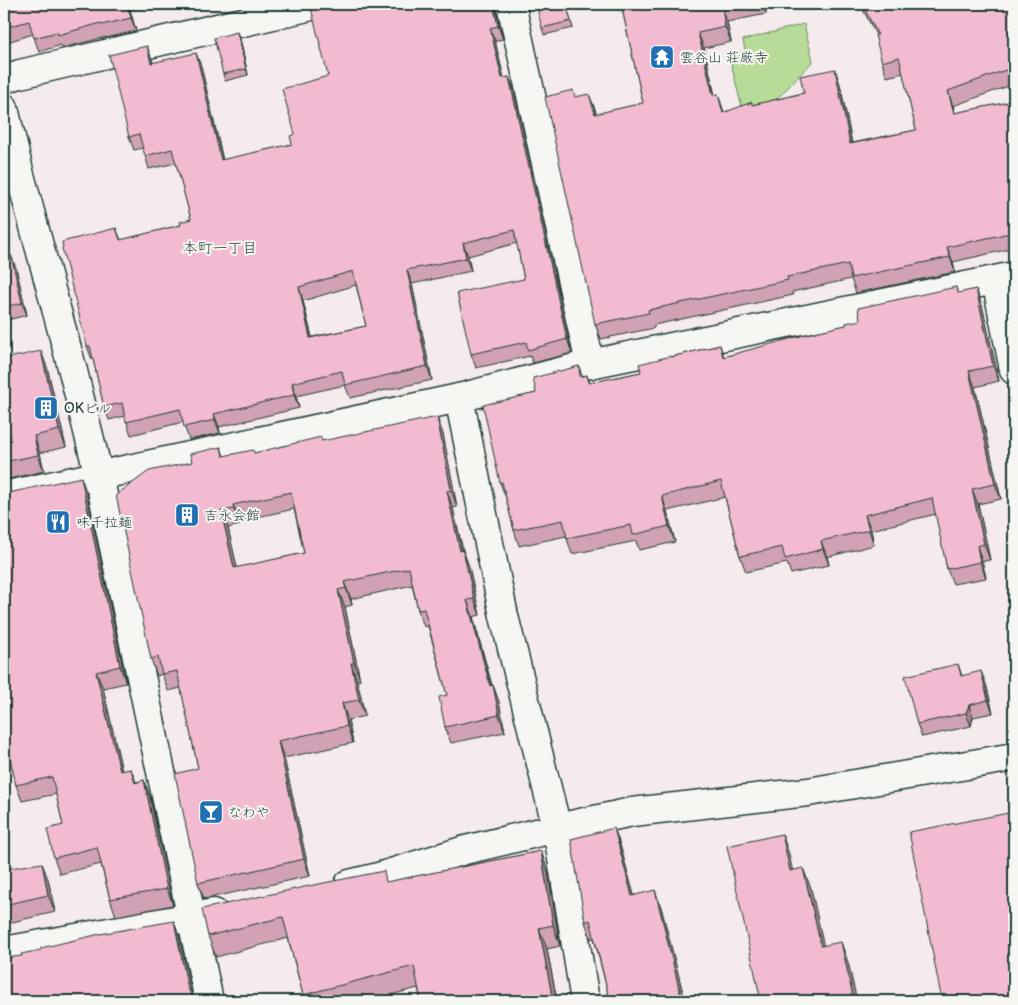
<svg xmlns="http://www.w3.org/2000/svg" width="1018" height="1005" viewBox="0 0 1018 1005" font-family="'Balsamiq Sans','Klee One',sans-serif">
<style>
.green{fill:#b7dc97;stroke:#6b8c66}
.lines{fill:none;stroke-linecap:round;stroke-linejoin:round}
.street-casing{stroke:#1f3d34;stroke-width:31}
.secondary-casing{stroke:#1f3d34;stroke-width:31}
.street{stroke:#f6f6f2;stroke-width:28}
.secondary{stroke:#f6f6f2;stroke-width:28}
.wall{fill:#d1a1b5;stroke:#1f3d34;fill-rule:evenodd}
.shaded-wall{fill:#aa8393;stroke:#1f3d34}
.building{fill:#f3bbd2;stroke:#1f3d34;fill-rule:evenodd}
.labels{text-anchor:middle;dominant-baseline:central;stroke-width:4;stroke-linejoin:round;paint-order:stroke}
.poi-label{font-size:14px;fill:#1f3d34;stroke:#f6f6f2;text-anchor:start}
.neighbourhood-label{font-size:15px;fill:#1f3d34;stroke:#f6f6f2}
</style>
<rect width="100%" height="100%" fill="#f5eaec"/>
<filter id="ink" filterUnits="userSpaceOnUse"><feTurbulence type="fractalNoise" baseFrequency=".02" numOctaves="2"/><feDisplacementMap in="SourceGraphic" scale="10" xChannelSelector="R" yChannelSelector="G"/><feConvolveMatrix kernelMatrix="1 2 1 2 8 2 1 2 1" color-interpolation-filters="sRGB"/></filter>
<g filter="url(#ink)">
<path class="green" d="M804 24 813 61 776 100 742 108 729 55 745 51 743 40Z"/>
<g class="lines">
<defs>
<g id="street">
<path d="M511 4 590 364"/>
<path d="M4 79 20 74 320 4"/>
<path d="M4 108 19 171 73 371 99 476"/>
<path d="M996 280 1014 370"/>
<path d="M459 398 504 616 557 828 585 1001"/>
<path d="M4 496 459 398 590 364 1014 276"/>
<path d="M349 884 378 877 465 850 557 828 632 812 808 792 1014 757"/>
<path d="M4 951 214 913"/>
</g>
<path id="secondary" d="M99 476 209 1001"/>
</defs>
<use href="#street" class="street-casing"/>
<use href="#secondary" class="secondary-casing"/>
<use href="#street" class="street"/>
<use href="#secondary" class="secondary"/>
</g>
<g class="wall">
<path d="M4 4H153L130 10 136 31 106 38V37L62 48 61 45 39 52 33 34 4 43Z"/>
<path d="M566 4 573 28 544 35 542 28Z"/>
<path d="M621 4H764L766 14 727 22 731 42 704 48 715 95 724 112 840 84 852 143 916 130 903 73 887 77 882 62 876 35 860 4H1014V84L953 106 955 113 1014 101V248L953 262 955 272 856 293 851 279 792 292 793 295 654 325V328L601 339 595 324 576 97 595 109 596 114 643 103Z"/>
<path d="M319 6 496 10 503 39 495 41 504 78 509 77 514 90 572 353 533 363 530 356 476 368 471 354 524 279 517 243 468 256 471 271 412 284 432 380 350 398 345 385 296 396 299 408 219 427 220 433 189 440 183 422 131 435 125 416 109 420 104 407 93 359 92 360 87 346 116 228 121 240 181 225 191 219 176 163 149 169 143 148 134 150 129 137 152 59 153 63 201 66 223 160 292 144 295 134 328 76ZM356 285 366 326 312 337 303 301Z"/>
<path d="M240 39 248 75 225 81 223 74Z"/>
<path d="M4 242 7 256 16 268 27 315 4 321Z"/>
<path d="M956 287 958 293 982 305 999 381 975 387 1001 499 978 504 990 560 982 561 986 578 953 584 947 569 936 514 871 530 874 545 827 557 829 565 791 574 787 563 746 572 740 556 725 497 667 511 675 542 639 550 636 541 572 554 566 536 519 546 514 530 506 498 500 483 536 393 579 366 582 376 587 375 590 383 641 372 671 357 720 345 724 357 846 325Z"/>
<path d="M4 359 47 367 66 447 40 453 44 471 4 480Z"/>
<path d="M443 434 457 507 453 508 463 550 469 567 480 615 473 617 492 685H493L499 702 505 732 451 743 445 727 447 695 428 626 424 627 418 610 412 585 351 599 352 605 345 607 360 680H357L365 716 348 720 353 743 284 758 310 876 204 899 198 883V768L181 688 168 691 162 674 157 676 151 659 192 462 221 447 224 456 254 453 323 441ZM294 509 304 553 237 568 228 528 240 525 239 521Z"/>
<path d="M4 494H87L126 683 103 688 122 771 131 769 136 782 144 780 150 797 173 905 116 916 110 899 101 864 60 874 54 858 63 825 56 794 22 801 16 785 9 753 4 754Z"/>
<path d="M958 664 962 676 986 684 993 713 973 717 971 726 922 737 917 724Z"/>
<path d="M614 828 620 845 634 895 661 907 685 1001H610L594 938 591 939 585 922Z"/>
<path d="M541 851 548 872 560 946 547 949 557 1001H421L418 988 367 1001H305L303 995 288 938 216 957 208 936 388 882Z"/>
<path d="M4 868V869L48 879 55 912 4 924Z"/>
</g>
<g class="shaded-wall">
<path d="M127 4 130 10 136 31 131 18Z"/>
<path d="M493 4H494L496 10 503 39 498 26Z"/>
<path d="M763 4H764L766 14Z"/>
<path d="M722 7 727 22 731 42 725 27Z"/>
<path d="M490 28 495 41 507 92 502 78Z"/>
<path d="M237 32 240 39 248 75 246 69Z"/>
<path d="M698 33 704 48 718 110 713 95Z"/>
<path d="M147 46 152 59 156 77 151 63Z"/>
<path d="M196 53 201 66 226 174 221 160Z"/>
<path d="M835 69 840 84 855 159 850 144Z"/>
<path d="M509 77 514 90 572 353 567 339Z"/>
<path d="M948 91 953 106 960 128 954 113Z"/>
<path d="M589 94 595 109 600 129 595 114Z"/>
<path d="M718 94 723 109 728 128 723 113Z"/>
<path d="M4 242 11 269 4 247Z"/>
<path d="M463 243 468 256 471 271 466 258Z"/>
<path d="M947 247 953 262 955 272 950 257Z"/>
<path d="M11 255 16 268 27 315 22 303Z"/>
<path d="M407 270 412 284 432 380 427 366Z"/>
<path d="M299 287 303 301 315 351 310 338Z"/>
<path d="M976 289 982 305 999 381 993 366Z"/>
<path d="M41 351 47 367 66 447 59 430Z"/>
<path d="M969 371 975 387 1001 499 995 484Z"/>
<path d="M292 383 296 396 299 408 294 395Z"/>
<path d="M214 414 219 427 220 433 215 420Z"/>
<path d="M437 417 443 434 457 507 451 490Z"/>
<path d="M34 436 40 453 44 471 38 455Z"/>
<path d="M81 477 87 494 126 683 120 666Z"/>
<path d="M972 489 978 504 990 560 984 544Z"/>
<path d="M447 491 453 508 466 568 460 551Z"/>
<path d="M662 496 667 511 675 542 669 526Z"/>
<path d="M233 505 239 521 240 525 234 509Z"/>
<path d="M221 511 228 528 241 585 234 568Z"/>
<path d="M865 515 871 530 874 545 869 530Z"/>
<path d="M821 541 827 557 829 565 823 549Z"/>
<path d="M977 546 982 561 986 578 980 562Z"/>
<path d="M463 550 469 567 480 615 474 599Z"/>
<path d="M344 582 351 599 352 605 346 588Z"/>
<path d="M338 590 345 607 360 680 354 663Z"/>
<path d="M467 600 473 617 496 702 490 686Z"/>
<path d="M351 663 357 680 365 716 359 700Z"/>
<path d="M981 671 986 684 993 713 988 700Z"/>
<path d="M96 672 103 688 126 788 120 771Z"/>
<path d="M493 685 499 702 505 732 499 715Z"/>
<path d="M342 703 348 720 353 743 347 726Z"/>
<path d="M969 705 973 717 971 726 966 713Z"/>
<path d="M278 741 284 758 310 876 304 859Z"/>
<path d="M144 780 150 797 173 905 167 889Z"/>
<path d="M614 828 620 845 639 913 632 896Z"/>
<path d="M782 834 789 854 797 891 790 871Z"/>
<path d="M541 851 548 872 560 946 553 925Z"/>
<path d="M42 863 48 879 55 912 48 895Z"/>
<path d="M803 868 811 888 828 966 821 946Z"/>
<path d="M655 890 661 907 685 1001H683L681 996Z"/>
<path d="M174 921 179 936 193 1001 188 989Z"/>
<path d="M539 928 547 949 557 1001H553Z"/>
<path d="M841 942 848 962 857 1001H854Z"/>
</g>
<g class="building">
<path d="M4 4H127L131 18 102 25 101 23 58 35 57 32 34 38 29 21 4 28Z"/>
<path d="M323 4H361L362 7 375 4H493L498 26 490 28 502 78 509 77 567 339 528 350 526 342 471 354 457 293 524 279 514 230 463 243 466 258 407 270 427 366 345 385 342 371 292 383 294 395 214 414 215 420 184 427 180 409 126 422 122 403 104 407 90 346H87L62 248 63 247 62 242 116 228 120 240 181 225 180 222 191 219 172 149 145 156 139 134 129 137 109 55 147 46 151 63 196 53 221 160 292 144 290 136 295 134 282 89 328 76 311 8 319 6ZM353 271 366 326 310 338 299 287Z"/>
<path d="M536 4H566L571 21 542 28Z"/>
<path d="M621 4H739L722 7 725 27 698 33 713 95 718 94 723 113 752 102V105L804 93 800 76 835 69 850 144 916 130 899 57 882 62 875 35H878L862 4H1014V67L948 91 954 113 1014 101V232L947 247 950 257 851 278 848 264 787 277 788 280 648 310 649 313 595 324 545 97 573 90 575 97 589 94 595 114 643 103Z"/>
<path d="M237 32 246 69 223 74 214 38Z"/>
<path d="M4 247 6 257 11 255 22 303 4 307Z"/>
<path d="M956 287 958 293 976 289 993 366 969 371 995 484 972 489 984 544 977 546 980 562 947 569 932 498 865 515 869 530 821 541 823 549 785 559 782 547 740 556 721 481 662 496 669 526 633 535 631 525 567 538 563 520 514 530 502 482 500 483 483 405 536 393 533 378 579 366 580 377 587 375 589 383 641 372 639 364 671 356V357L720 345 723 357 815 332 846 325V323L860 320 858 308Z"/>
<path d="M41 351 59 430 34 436 38 455 4 462V359Z"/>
<path d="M437 417 451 490 447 491 460 551 463 550 474 599 467 600 490 686 493 685 499 715 445 727 439 697 447 695 424 609 418 610 409 568 344 582 346 588 338 590 354 663H351L359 700 342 703 347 726 278 741 304 859 198 883 175 774 198 768 177 671 162 674 158 657 151 659 116 495 149 471 192 462 190 454 221 447 223 456 253 450 254 453 321 437 322 441ZM291 492 304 553 234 568 221 511 234 509 233 505Z"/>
<path d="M81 477 120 666 96 672 120 771 131 769 135 783 144 780 167 889 110 899 97 847 54 858 47 829 63 825 52 777 16 785 5 735 4 736V494Z"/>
<path d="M958 664 961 676 981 671 988 700 969 705 966 713 917 724 905 676Z"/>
<path d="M1014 673V709L1007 674Z"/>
<path d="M1014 812V1001H942L909 832Z"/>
<path d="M614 828 632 896 655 890 681 996 660 1001H610L590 920 585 922 571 839Z"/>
<path d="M782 834 790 871 803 868 821 946 841 942 854 1001H761L727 846Z"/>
<path d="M541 851 553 925 539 928 553 1001H421L414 966 303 995 283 917 208 936 202 909 309 886 384 871 386 882Z"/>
<path d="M42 863 48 895 4 905V869Z"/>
<path d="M174 921 188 989 192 996 195 998V1001H4V958L22 956 21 954 41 950V948L100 934Z"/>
</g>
</g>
<defs>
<symbol id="temple-square" viewBox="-11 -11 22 22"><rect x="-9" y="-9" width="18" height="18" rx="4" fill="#1f6fb2" stroke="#f6f6f2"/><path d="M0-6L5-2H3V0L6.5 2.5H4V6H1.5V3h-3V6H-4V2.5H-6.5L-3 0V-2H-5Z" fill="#fff"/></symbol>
<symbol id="building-square" viewBox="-11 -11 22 22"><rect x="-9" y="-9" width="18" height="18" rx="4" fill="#1f6fb2" stroke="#f6f6f2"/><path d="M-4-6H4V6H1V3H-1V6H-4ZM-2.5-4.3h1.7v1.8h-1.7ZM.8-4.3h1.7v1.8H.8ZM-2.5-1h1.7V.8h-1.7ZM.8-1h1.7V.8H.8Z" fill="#fff"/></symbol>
<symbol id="restaurant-square" viewBox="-11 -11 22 22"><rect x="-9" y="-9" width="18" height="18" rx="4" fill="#1f6fb2" stroke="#f6f6f2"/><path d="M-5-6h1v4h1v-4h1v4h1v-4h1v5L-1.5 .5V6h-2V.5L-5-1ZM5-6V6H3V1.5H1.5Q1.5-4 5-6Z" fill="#fff"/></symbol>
<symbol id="bar-square" viewBox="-11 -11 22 22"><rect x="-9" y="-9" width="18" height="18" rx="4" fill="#1f6fb2" stroke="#f6f6f2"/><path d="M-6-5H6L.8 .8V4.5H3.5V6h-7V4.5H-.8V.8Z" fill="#fff"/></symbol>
</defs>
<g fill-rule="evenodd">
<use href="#temple-square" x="648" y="43" width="28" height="28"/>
<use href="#building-square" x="32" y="394" width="28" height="28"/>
<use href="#building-square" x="173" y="501" width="28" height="28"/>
<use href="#restaurant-square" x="44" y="508" width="28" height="28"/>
<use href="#bar-square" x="197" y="798" width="28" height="28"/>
</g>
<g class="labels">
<g class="poi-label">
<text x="680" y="57">雲谷山 荘厳寺</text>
<text x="64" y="408">OKビル</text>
<text x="204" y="515">吉永会館</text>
<text x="76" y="522">味千拉麺</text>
<text x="228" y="812">なわや</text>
</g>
<g class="neighbourhood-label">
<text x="220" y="248">本町一丁目</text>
</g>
</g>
<rect width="1018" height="1005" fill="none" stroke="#f6f6f2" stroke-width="20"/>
<rect x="10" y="10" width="998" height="985" fill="none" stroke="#1f3d34" stroke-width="2" filter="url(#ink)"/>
</svg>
